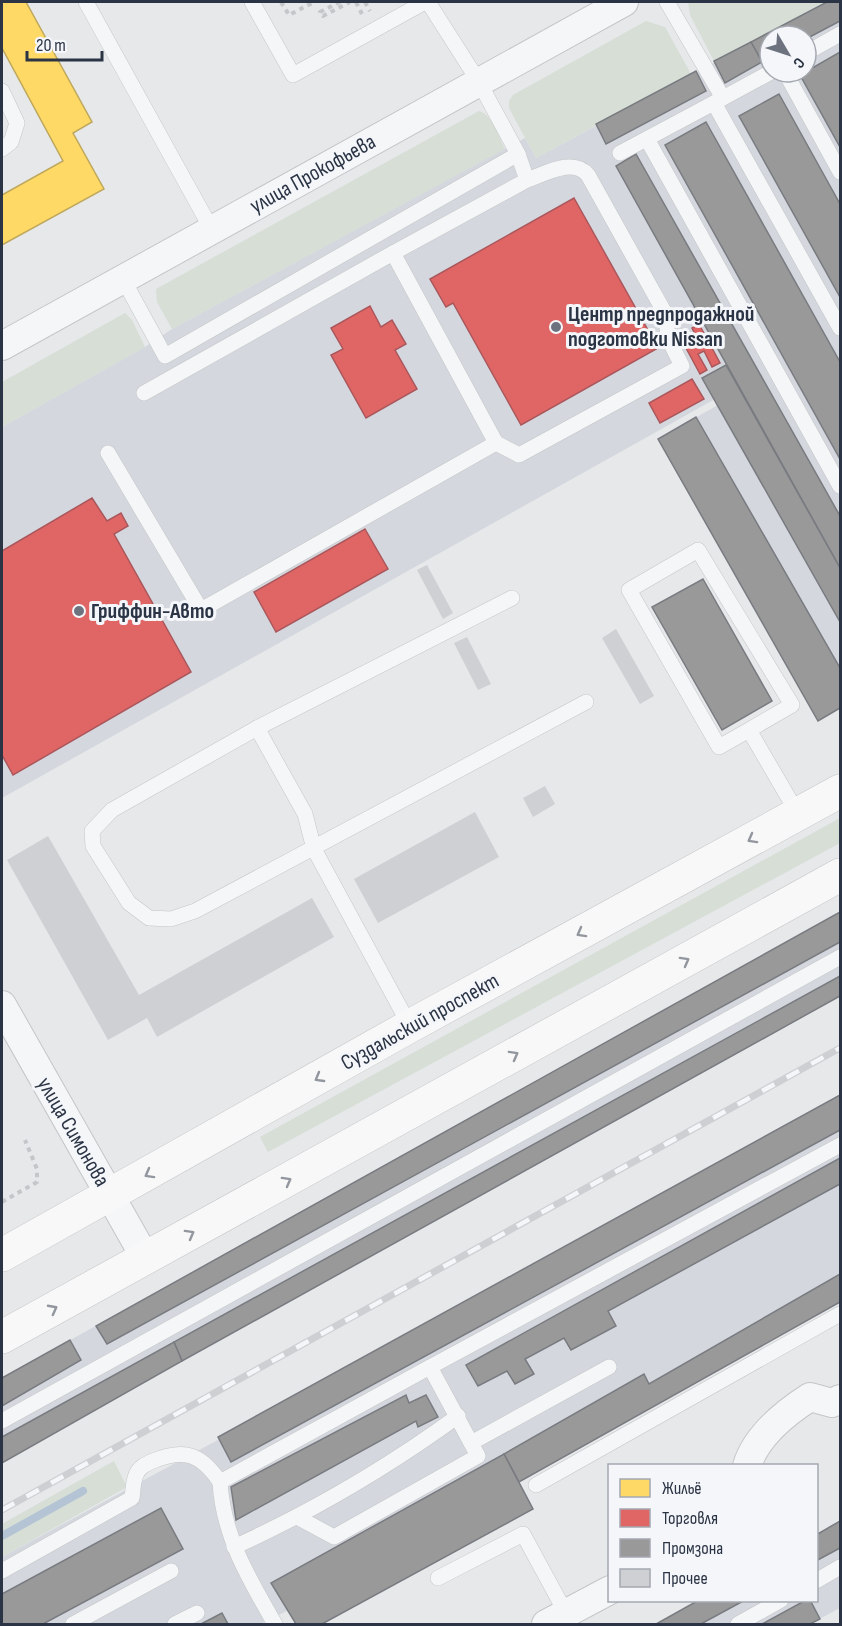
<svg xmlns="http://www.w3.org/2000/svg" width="842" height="1626" viewBox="0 0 842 1626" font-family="'Sofia Sans Condensed',sans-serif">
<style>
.built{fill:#d4d7dd;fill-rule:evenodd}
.green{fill:#d6ded6}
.homes{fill:#ffd966;stroke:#bfa85c;stroke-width:1.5}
.shops{fill:#e06666;stroke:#aa575c;stroke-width:1.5}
.industry{fill:#999;stroke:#787b80;stroke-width:1.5}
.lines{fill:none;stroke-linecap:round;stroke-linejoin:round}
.stream{stroke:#b4c4d5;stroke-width:8}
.building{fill:#ced0d3}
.service-casing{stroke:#c4c6c8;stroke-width:16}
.minor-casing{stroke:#c4c6c8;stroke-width:30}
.secondary-casing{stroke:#c4c6c8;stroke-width:34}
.path{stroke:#c5c6ca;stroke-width:4;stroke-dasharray:4.5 4.5;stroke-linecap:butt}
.service{stroke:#f5f6f7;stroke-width:15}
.minor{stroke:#f5f6f7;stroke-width:28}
.secondary{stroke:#f8f8f8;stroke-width:33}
.rail-casing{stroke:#cecfd2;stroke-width:7}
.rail{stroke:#f4f6f9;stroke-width:4.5;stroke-dasharray:14;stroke-linecap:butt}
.oneway{stroke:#92969e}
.poi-dot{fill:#6c737f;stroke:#f4f6f9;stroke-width:2}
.labels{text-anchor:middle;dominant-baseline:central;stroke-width:6;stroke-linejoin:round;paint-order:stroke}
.street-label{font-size:22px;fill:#2b3445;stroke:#f4f6f9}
.poi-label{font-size:22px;font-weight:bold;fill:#2b3445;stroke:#f4f6f9;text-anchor:start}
</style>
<rect width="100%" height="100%" fill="#e6e8ea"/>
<g class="built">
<path d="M827 2H840V708L818 721 658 439 718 405 715 399 2 798V427L145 347 172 329 525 138 536 158ZM770 36H806V72H770Z"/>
<path d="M840 912V996L2 1462V1378Z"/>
<path d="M840 1095V1302L519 1481 533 1509 322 1624H296L287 1611 260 1624H2V1557L430 1325Z"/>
<path d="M840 1521V1608L810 1624H656L699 1601 816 1600 817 1535Z"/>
</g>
<g class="green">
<path d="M688 2H827L714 61 690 15Z"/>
<path d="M646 21 665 27 691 74 536 158 509 108V101L513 95Z"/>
<path d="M479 111C493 115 499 137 505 149L172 329 157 302 156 289Z"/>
<path d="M125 313 132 320 145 347 2 427V382Z"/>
<path d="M840 818V843L268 1152 260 1137Z"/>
<path d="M114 1461 127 1487 2 1557V1524Z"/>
</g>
<path class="homes" d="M2 2H26L92 122 73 133 104 189 2 245V195L63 161 2 48Z"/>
<g class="shops">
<path d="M574 198 658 348 521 425 453 303 446 307 430 279Z"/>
<path d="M370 306 381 327 392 320 406 344 395 350 417 389 366 418 331 355 343 349 331 328Z"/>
<path d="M699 324 720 363 712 367 704 351 698 354 707 370 700 374 679 335 686 330 692 341 697 338 692 328Z"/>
<path d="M692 379 704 399 660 423 649 403Z"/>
<path d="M92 498 107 521 121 513 128 526 114 534 191 672 13 775 2 755V551Z"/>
<path d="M365 529 388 569 276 632 254 592Z"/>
</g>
<g class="industry">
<path d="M827 2H840V21L806 39V36H770V58L762 62 751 42Z"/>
<path d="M751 42 762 62 725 83 714 61Z"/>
<path d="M840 52V147L800 75Z"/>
<path d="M696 71 706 91 606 144 596 124Z"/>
<path d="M779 94 840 204V297L739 116Z"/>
<path d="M706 122 840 362V459L665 145Z"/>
<path d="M636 154 840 516V568L616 166Z"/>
<path d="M726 365 840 568V622L702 378Z"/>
<path d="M696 417 840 668V708L818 721 658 439Z"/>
<path d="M703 579 772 701 722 730 652 607Z"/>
<path d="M840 912V942L107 1344 96 1326Z"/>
<path d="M840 976V996L182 1361 174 1342Z"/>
<path d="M840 1095V1130L231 1462 218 1437Z"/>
<path d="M840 1158V1184L608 1311 616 1326 571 1350 564 1338 525 1359 534 1374 515 1384 507 1371 478 1386 466 1365Z"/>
<path d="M840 1274V1302L519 1482 504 1454 644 1374 649 1384Z"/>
<path d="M70 1340 81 1360 2 1406V1378Z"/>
<path d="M174 1342 182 1361 2 1463V1437Z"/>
<path d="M406 1395 409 1403 426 1395 438 1417 418 1427 416 1421 236 1520 231 1487Z"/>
<path d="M504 1454 533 1509 322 1624H296L271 1583Z"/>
<path d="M161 1508 183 1549 43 1624H2V1594Z"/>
<path d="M840 1521V1548L816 1561V1535Z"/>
<path d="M699 1600H745L701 1624H656Z"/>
<path d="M806 1600H810L820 1619 810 1624H762Z"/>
<path d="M222 1613 228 1624H201Z"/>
</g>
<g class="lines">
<path class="stream" d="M2 1536 83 1491"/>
</g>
<g class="building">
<path d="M427 565 453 613 443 619 417 570Z"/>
<path d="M616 629 654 696 640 704 602 638Z"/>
<path d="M467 637 491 684 478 690 454 643Z"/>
<path d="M545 786 555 804 533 817 523 798Z"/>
<path d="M475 812 499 857 378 923 354 879Z"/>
<path d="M48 836 139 995 312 898 334 937 157 1037 147 1018 108 1040 7 860Z"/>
</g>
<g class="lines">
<defs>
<g id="service">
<path d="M86 2 212 230"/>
<path d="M252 2 293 75 425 2"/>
<path d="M428 2 479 82 518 154 527 180 393 253 496 443 519 455 682 366 668 338 666 315 588 175C573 157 545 174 527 180"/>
<path d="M806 53 840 34"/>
<path d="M785 72 840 172"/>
<path d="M2 91 17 123 11 142 2 149"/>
<path d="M723 98 771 72"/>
<path d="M714 103 840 328"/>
<path d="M647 139 840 486"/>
<path d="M620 153 723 98 667 2"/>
<path d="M123 279 165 356 518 154"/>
<path d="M144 393 393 253"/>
<path d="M108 453 201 610 496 443"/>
<path d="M257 728 512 598"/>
<path d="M749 730 719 747 629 590 698 550 792 705 749 730 798 814"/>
<path d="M410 1026 314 849 305 814 257 728 112 810 92 831 93 846 129 903 149 918 171 919 195 911 586 702"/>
<path d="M430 1367 840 1145"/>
<path d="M2 1421 840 957"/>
<path d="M471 1443 609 1367"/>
<path d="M220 1482C223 1536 249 1579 275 1624"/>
<path d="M536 1485 840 1314"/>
<path d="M234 1547C313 1511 388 1467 458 1416"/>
<path d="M2 1571 132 1498C133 1491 133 1482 136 1475 139 1467 146 1464 153 1461 185 1448 201 1454 220 1482L430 1367 478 1456 334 1537 297 1517"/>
<path d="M438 1578 523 1534 567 1615"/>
<path d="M816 1581 840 1567"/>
<path d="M73 1624 171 1571"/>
<path d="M175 1624 197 1613"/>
<path d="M738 1624 781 1600"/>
</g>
<g id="minor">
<path d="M2 346 624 2"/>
<path d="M2 1005 146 1259"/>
<path d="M747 1466C756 1436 785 1413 810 1397L832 1403 840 1399"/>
<path d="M546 1624 610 1590"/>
</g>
<g id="secondary">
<path d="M2 1255 410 1026 840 791"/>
<path d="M2 1337 840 875"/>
</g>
</defs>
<use href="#service" class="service-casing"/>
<use href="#minor" class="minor-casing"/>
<use href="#secondary" class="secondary-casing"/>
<g class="path">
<path d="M281 2 289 15 314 2"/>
<path d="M340 2 320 12 323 16 350 2"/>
<path d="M356 2 362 14"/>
<path d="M365 2 370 11"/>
<path d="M2 1202 37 1182V1169L25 1140"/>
</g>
<use href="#service" class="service"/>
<use href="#minor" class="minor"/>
<use href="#secondary" class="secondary"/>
<defs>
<path id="rail" d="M2 1510 840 1048"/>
</defs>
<use href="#rail" class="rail-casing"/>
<use href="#rail" class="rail"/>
</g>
<defs><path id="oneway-chevron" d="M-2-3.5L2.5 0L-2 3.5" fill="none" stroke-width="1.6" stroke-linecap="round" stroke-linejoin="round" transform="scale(1.5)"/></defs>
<g class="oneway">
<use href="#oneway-chevron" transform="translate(752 839) rotate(151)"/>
<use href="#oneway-chevron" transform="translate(581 933) rotate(151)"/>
<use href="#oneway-chevron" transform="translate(685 961) rotate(-29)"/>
<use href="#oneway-chevron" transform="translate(514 1055) rotate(-29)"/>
<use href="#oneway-chevron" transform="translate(319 1078) rotate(150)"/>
<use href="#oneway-chevron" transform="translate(149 1174) rotate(151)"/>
<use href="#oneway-chevron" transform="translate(287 1181) rotate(-29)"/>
<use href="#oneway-chevron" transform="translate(190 1234) rotate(-29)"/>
<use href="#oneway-chevron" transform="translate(53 1309) rotate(-28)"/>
</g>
<g class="poi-dot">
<circle cx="556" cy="327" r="6"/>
<circle cx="79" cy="611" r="6"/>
</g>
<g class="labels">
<g class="street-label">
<text transform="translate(313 174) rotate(-29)">улица Прокофьева</text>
<text transform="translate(420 1022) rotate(-29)">Суздальский проспект</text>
<text transform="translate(73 1132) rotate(60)">улица Симонова</text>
</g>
<g class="poi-label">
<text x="568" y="314">Центр предпродажной<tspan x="568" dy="25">подготовки Nissan</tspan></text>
<text x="91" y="611">Гриффин-Авто</text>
</g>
</g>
<rect width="842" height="1626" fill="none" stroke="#2b3445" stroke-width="6"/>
<rect x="608" y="1464" width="210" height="138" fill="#f4f6f9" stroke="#a4a8b1" stroke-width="1.5"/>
<rect x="620" y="1479" width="30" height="18" fill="#ffd966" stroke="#a4a8b1" stroke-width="1.5"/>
<text x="662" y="1494" font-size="18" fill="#2b3445">Жильё</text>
<rect x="620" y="1509" width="30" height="18" fill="#e06666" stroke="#a4a8b1" stroke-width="1.5"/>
<text x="662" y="1524" font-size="18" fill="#2b3445">Торговля</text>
<rect x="620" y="1539" width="30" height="18" fill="#999999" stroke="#a4a8b1" stroke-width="1.5"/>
<text x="662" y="1554" font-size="18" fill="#2b3445">Промзона</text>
<rect x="620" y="1569" width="30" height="18" fill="#ced0d3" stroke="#a4a8b1" stroke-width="1.5"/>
<text x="662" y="1584" font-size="18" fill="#2b3445">Прочее</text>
<g transform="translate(788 54) rotate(129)"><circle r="28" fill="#f4f6f9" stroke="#a4a8b1" stroke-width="1.5"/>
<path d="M0-4.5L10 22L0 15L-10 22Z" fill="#6c737f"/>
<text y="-9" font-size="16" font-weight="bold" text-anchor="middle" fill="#2b3445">С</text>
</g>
<path d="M27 51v9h75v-9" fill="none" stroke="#2b3445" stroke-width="3"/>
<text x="36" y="51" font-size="18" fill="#2b3445" stroke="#f4f6f9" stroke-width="4.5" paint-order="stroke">20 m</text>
</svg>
